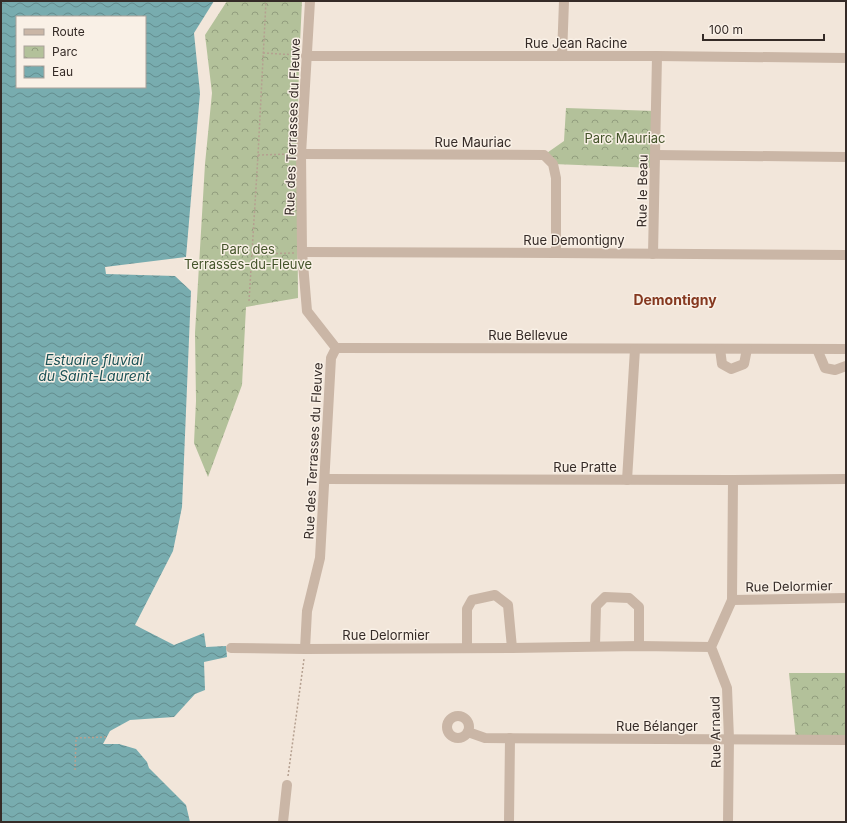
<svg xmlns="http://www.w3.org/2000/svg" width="847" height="823" viewBox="0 0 847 823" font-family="Inter,sans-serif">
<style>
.park{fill:url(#park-crowns)}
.water{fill:url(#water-waves);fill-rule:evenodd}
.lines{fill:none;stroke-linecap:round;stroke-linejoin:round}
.path{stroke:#b5a090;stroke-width:1.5;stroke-dasharray:2 2;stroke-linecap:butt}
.minor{stroke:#cab6a6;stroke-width:10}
.labels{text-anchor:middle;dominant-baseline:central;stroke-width:3;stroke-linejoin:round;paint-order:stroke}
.street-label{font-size:13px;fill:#352b27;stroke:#f9f0e6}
.park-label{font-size:13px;fill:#44542a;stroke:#f9f0e6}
.neighbourhood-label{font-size:14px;font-weight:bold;fill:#85381f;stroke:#f9f0e6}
.water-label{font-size:14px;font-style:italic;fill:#1c5357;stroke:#f9f0e6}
</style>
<defs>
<pattern id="park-crowns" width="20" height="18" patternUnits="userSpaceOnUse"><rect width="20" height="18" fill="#b3c19a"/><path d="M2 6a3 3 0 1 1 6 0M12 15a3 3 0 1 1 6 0" fill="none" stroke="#929d7e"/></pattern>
<pattern id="water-waves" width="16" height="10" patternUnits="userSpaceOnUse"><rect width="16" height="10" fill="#78acaf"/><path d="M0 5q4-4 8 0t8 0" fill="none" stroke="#638c8e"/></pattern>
</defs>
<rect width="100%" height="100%" fill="#f2e6da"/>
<g class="park">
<path d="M227 1H302L299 64 297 164 298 298 246 307 242 385 208 477 194 443 196 401 195 333 205 164 212 93 205 35Z"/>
<path d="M566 108 656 111 655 168 553 164 544 155 564 141Z"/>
<path d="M789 673H846V739H796Z"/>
</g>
<path class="water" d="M1 1H214L194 33 200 93 186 257 105 267 106 274 175 276 191 291 182 507 173 551 135 625 174 645 204 633 206 647 226 646 227 657 204 662 205 690 195 694 174 717 130 720 110 731 103 744H119L136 749 147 762 149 768 186 805 190 822H1ZM17 17H145V87H17Z"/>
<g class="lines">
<g class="path">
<path d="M263 53 298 55"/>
<path d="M258 155 292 154"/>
<path d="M252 254 294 253"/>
<path d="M249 301 258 155 266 1"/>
<path d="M75 770 76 738 107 737"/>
<path d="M288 776 304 659"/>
</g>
<g class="minor">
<path d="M306 56H657L846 58"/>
<path d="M562 56 564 1"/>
<path d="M301 154 544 155 553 164 556 178V253"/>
<path d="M655 155 846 157"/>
<path d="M302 252 556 253 846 255"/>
<path d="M653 254 657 56"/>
<path d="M336 348 846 349"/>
<path d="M720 349 722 364 731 369 744 364 747 349"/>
<path d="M817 349 825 368 835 370 846 366"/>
<path d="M325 479 733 480 846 479"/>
<path d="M627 480 635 349"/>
<path d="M732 600 846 598"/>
<path d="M595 646 596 606 605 597 629 598 639 607V646"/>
<path d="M467 647V609L472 600 495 595 508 605 512 648"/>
<path d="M231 648 305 649 512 648 639 646 711 647"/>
<path d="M305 649 307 611 320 558 331 358 336 348 307 311 302 252 301 154 310 1"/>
<circle cx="458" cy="727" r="11"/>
<path d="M468 732 485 738 846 740"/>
<path d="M283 822 287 785"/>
<path d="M509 822 510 738"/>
<path d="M728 822 729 739 727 688 711 647 732 600 733 480"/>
</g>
</g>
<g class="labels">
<g class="street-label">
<text x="576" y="43">Rue Jean Racine</text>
<text transform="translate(292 127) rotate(-88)">Rue des Terrasses du Fleuve</text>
<text x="473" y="142">Rue Mauriac</text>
<text transform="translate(642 191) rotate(-89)">Rue le Beau</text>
<text x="574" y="240">Rue Demontigny</text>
<text x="528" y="335">Rue Bellevue</text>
<text transform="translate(313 451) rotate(-87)">Rue des Terrasses du Fleuve</text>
<text x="585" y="467">Rue Pratte</text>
<text transform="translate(789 586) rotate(-1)">Rue Delormier</text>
<text x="386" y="635">Rue Delormier</text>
<text x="657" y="726">Rue Bélanger</text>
<text transform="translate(715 732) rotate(-91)">Rue Arnaud</text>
</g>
<g class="park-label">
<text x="625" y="138">Parc Mauriac</text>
<text x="248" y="249">Parc des<tspan x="248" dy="15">Terrasses-du-Fleuve</tspan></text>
</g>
<g class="neighbourhood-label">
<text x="675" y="299">Demontigny</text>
</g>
<g class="water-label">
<text x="94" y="359">Estuaire fluvial<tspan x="94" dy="16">du Saint-Laurent</tspan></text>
</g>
</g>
<rect width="847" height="823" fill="none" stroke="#352b27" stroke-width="4"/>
<rect x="16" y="16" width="130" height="72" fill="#f9f0e6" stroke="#aba19a"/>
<rect x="24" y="29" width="20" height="6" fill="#cab6a6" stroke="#aba19a"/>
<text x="52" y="36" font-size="12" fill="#352b27">Route</text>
<rect x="24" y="46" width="20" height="12" fill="url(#park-crowns)" stroke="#aba19a"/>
<text x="52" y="56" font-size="12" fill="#352b27">Parc</text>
<rect x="24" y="66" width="20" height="12" fill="url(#water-waves)" stroke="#aba19a"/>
<text x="52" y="76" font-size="12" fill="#352b27">Eau</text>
<path d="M703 34v6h121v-6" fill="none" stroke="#352b27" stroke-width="2"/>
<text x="709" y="34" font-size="12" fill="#352b27" stroke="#f9f0e6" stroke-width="3" paint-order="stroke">100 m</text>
</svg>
